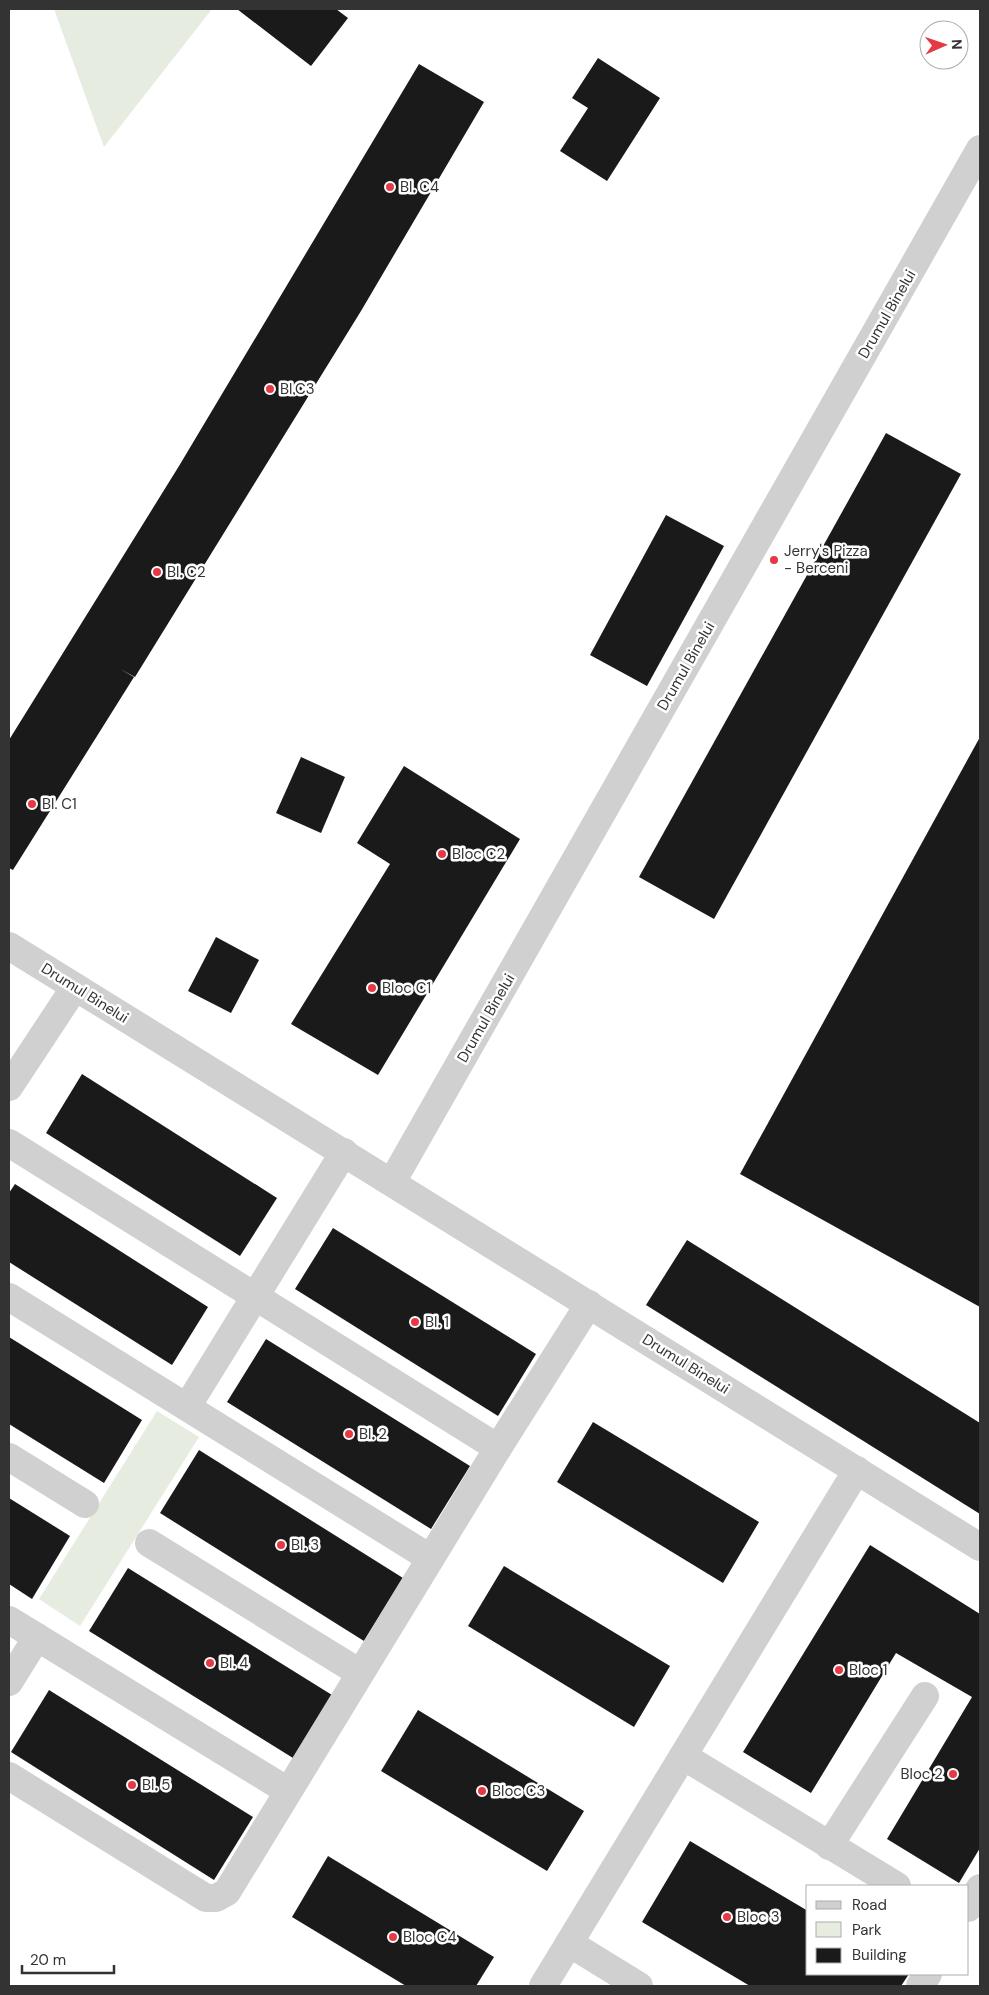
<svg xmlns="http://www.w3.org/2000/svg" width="989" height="1995" viewBox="0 0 989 1995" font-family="'DM Sans',sans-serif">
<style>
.green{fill:#e6ecdf}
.building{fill:#1a1a1a}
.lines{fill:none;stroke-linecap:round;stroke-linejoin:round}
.minor{stroke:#d0d0d0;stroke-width:28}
.poi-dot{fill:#e63946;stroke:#fff;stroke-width:2}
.labels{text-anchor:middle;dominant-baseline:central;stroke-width:5;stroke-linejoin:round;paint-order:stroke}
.poi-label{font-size:15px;fill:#333;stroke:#fff;text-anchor:start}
.street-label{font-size:15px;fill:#333;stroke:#fff}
</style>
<rect width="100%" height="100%" fill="#fff"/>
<g class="green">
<path d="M54 9H212L104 147Z"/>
<path d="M157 1411 199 1437 80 1626 39 1599Z"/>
</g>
<g class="building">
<path d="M237 9H336L348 18 311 66Z"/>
<path d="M598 58 660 98 607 181 560 151 588 108 572 98Z"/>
<path d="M419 64 484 102 361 311 135 677 120 669 134 677 13 870 9 868V740L179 466Z"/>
<path d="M886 433 961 474 714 919 639 877Z"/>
<path d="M666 515 724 546 647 686 590 655Z"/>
<path d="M980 737V1307L740 1174Z"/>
<path d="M301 757 345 777 321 833 276 813Z"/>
<path d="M404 766 520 839 378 1075 291 1024 390 864 357 843Z"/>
<path d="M216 937 259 960 231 1013 188 991Z"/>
<path d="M82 1074 277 1198 240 1256 46 1133Z"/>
<path d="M15 1184 208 1307 172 1365 9 1262V1193Z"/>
<path d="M333 1228 536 1354 498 1416 295 1289Z"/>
<path d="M687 1240 980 1423V1514L646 1305Z"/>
<path d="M9 1337 142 1420 104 1483 9 1424Z"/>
<path d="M266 1339 470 1466 431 1529 227 1402Z"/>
<path d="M593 1422 759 1522 723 1583 557 1482Z"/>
<path d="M199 1450 403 1578 364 1641 160 1513Z"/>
<path d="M9 1498 70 1536 32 1599 9 1584Z"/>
<path d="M870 1545 980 1614V1848L959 1883 887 1839 972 1697 896 1653 811 1793 743 1752Z"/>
<path d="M504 1566 670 1666 634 1727 468 1626Z"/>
<path d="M128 1568 332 1695 293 1758 89 1631Z"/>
<path d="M49 1690 253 1817 214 1880 11 1752Z"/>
<path d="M418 1710 584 1811 547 1871 381 1771Z"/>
<path d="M690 1841 808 1911V1974H909L901 1986H750L642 1922Z"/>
<path d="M328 1856 494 1957 476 1986H406L292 1917Z"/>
</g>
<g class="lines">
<g class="minor">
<path d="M9 946 980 1547"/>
<path d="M9 1087 75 987"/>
<path d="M9 1143 498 1448"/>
<path d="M392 1182 980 149"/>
<path d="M9 1297 430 1558"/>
<path d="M187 1407 344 1152"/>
<path d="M9 1457 85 1504"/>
<path d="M149 1543 360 1673"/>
<path d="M9 1620 288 1791"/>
<path d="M9 1682 37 1637"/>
<path d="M683 1756 897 1886"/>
<path d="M9 1776 206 1898H216L227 1892 498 1448 589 1304"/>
<path d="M829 1846 925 1696"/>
<path d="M968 1908 980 1888"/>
<path d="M569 1943 639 1986"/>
<path d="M543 1986 857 1470"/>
<path d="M920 1986 928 1974"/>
</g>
</g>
<g class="poi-dot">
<circle cx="390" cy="187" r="5"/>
<circle cx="270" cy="389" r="5"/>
<circle cx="774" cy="560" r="5"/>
<circle cx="157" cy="572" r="5"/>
<circle cx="32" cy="804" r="5"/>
<circle cx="442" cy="854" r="5"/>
<circle cx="372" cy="988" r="5"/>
<circle cx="415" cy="1322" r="5"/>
<circle cx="349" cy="1434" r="5"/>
<circle cx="281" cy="1545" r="5"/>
<circle cx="210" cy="1663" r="5"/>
<circle cx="839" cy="1670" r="5"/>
<circle cx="953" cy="1774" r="5"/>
<circle cx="132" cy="1785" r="5"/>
<circle cx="482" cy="1791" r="5"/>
<circle cx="727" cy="1917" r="5"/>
<circle cx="393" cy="1937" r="5"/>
</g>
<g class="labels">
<g class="poi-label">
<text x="400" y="187">Bl. C4</text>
<text x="280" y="389">Bl.C3</text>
<text x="784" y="551">Jerry's Pizza<tspan x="784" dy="17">- Berceni</tspan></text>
<text x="167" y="572">Bl. C2</text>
<text x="42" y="804">Bl. C1</text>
<text x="452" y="854">Bloc C2</text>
<text x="382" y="988">Bloc C1</text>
<text x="425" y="1322">Bl. 1</text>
<text x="359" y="1434">Bl. 2</text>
<text x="291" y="1545">Bl. 3</text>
<text x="220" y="1663">Bl. 4</text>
<text x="849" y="1670">Bloc 1</text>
<text x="943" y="1774" text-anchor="end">Bloc 2</text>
<text x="142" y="1785">Bl. 5</text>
<text x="492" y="1791">Bloc C3</text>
<text x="737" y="1917">Bloc 3</text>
<text x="403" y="1937">Bloc C4</text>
</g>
<g class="street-label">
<text transform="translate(887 314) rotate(-60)">Drumul Binelui</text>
<text transform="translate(686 666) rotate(-60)">Drumul Binelui</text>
<text transform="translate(85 993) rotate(32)">Drumul Binelui</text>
<text transform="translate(486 1018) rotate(-60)">Drumul Binelui</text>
<text transform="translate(686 1364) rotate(32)">Drumul Binelui</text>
</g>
</g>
<rect width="989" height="1995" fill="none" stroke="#333333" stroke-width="20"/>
<rect x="806" y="1885" width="162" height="90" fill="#ffffff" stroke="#adadad"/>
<rect x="816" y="1901" width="25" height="8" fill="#d0d0d0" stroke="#adadad"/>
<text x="852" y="1910" font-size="15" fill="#333333">Road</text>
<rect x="816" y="1922" width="25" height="15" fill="#e6ecdf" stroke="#adadad"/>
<text x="852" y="1935" font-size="15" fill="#333333">Park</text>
<rect x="816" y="1948" width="25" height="15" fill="#1a1a1a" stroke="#adadad"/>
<text x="852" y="1960" font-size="15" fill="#333333">Building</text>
<g transform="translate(944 45) rotate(88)"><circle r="24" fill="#ffffff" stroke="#adadad"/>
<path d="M0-4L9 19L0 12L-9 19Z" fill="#e63946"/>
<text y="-8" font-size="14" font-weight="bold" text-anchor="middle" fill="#333333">N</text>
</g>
<path d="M22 1965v8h92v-8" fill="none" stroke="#333333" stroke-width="2.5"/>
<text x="30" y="1965" font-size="15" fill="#333333" stroke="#ffffff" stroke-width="4" paint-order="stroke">20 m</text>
</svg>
